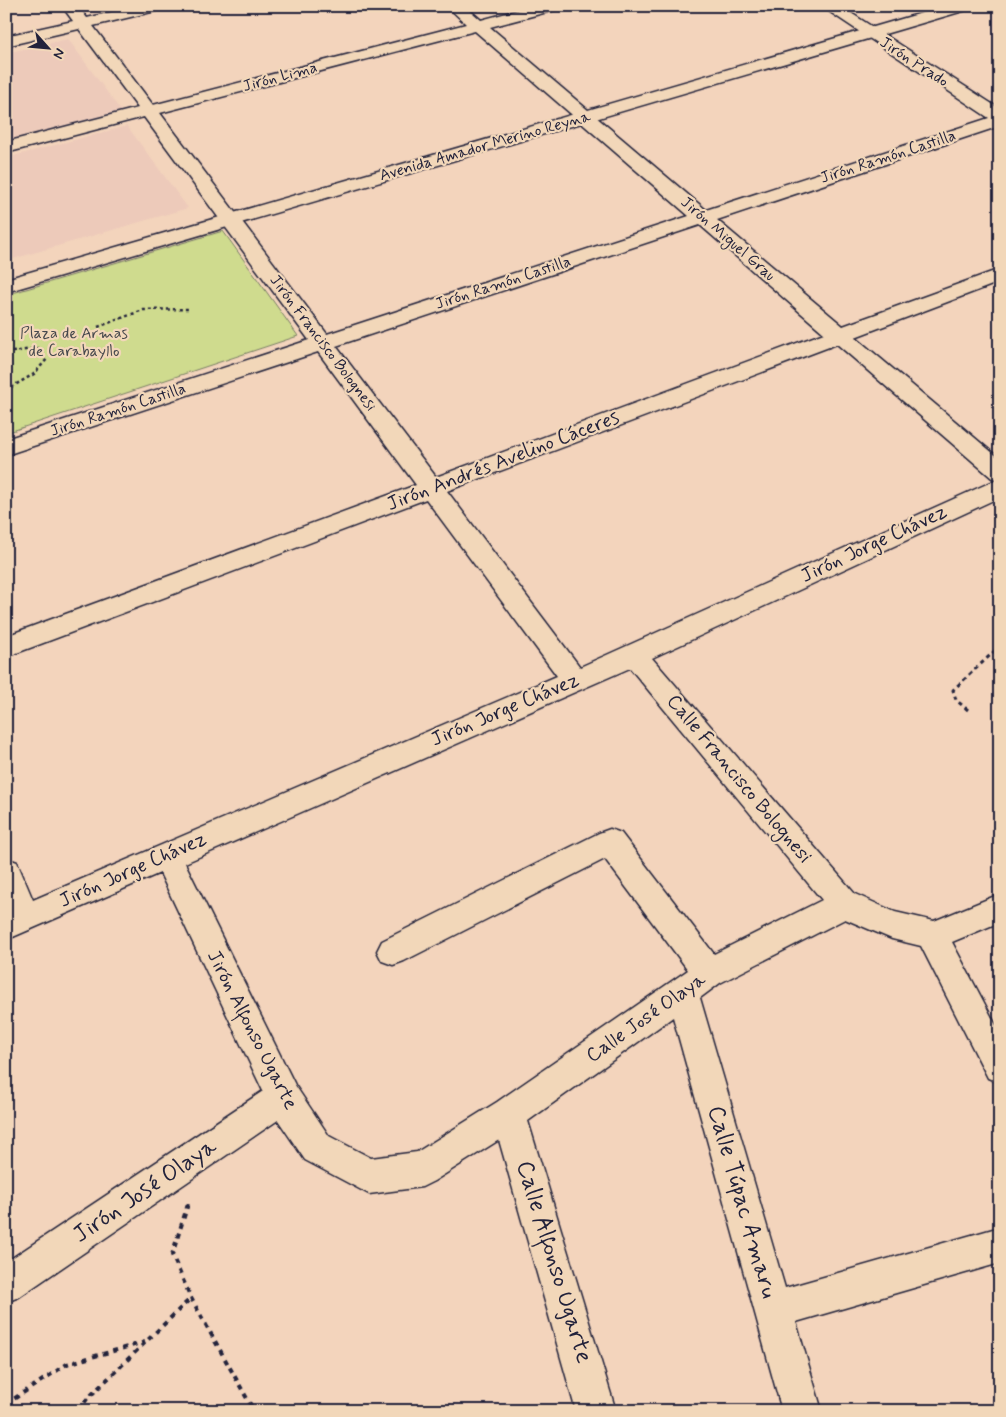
<svg xmlns="http://www.w3.org/2000/svg" width="1006" height="1417" viewBox="0 0 1006 1417" font-family="Mynerve,sans-serif">
<style>
.built{fill:#edcaba}
.green{fill:#cfdb8e;stroke:#787e64}
.lines{fill:none;stroke-linecap:round;stroke-linejoin:round}
.street-casing{stroke:#22223b;stroke-width:3}
.secondary-casing{stroke:#22223b;stroke-width:3}
.path-far2{stroke:#22223b;stroke-width:2.5;stroke-dasharray:3 3;stroke-linecap:butt}
.path-far1{stroke:#22223b;stroke-width:3;stroke-dasharray:4 4;stroke-linecap:butt}
.path{stroke:#22223b;stroke-width:4;stroke-dasharray:5 5;stroke-linecap:butt}
.street{fill:#f2d7b9;fill-rule:evenodd}
.secondary{fill:#f2d7b9;fill-rule:evenodd}
.labels{text-anchor:middle;dominant-baseline:central;stroke-width:4.5;stroke-linejoin:round;paint-order:stroke}
.far-street-label{font-size:16px;fill:#22223b;stroke:#f2d7b9}
.far-park-label{font-size:16px;fill:#45474c;stroke:#f2d7b9}
.street-label{font-size:20px;fill:#22223b;stroke:#f2d7b9}
.near-street-label{font-size:24px;fill:#22223b;stroke:#f2d7b9}
</style>
<rect width="100%" height="100%" fill="#f3d4bc"/>
<filter id="ink" filterUnits="userSpaceOnUse"><feTurbulence type="fractalNoise" baseFrequency=".02" numOctaves="2"/><feDisplacementMap in="SourceGraphic" scale="10" xChannelSelector="R" yChannelSelector="G"/><feConvolveMatrix kernelMatrix="1 2 1 2 8 2 1 2 1" color-interpolation-filters="sRGB"/></filter>
<g filter="url(#ink)">
<g class="built">
<path d="M68 39 121 111 6 140V53Z"/>
<path d="M127 126 188 208 6 261V158Z"/>
</g>
<path class="green" d="M223 231 298 336 6 433V295Z"/>
<g class="lines">
<defs>
<path id="street" d="M62 6H78L87 18 136 6H166L164 9 93 26 153 105 466 24 447 6H465L481 20 533 6H561L559 9 490 27 706 210 989 118 821 6H840L1000 109V126L717 220 843 326 1000 269V282L855 337 1000 459V497L652 658 855 894 895 912 934 921 1000 894V922L952 942 1000 1033V1083L988 1078 921 946 892 939 845 919 720 983 700 998 785 1288 1000 1227V1263L796 1322 822 1411H782L673 1017 528 1121 616 1411H576L499 1140 434 1181 422 1187 369 1194 305 1160 278 1120 19 1297 6 1302V1262L263 1091 160 873 6 940V858L17 862 33 900 557 676 426 499 6 657V636L416 485 318 352 6 455V439L309 340 144 117 6 153V142L138 108 79 29 6 46V36L73 21ZM475 31 689 216 327 334 160 113ZM700 225 824 333 436 477 336 346ZM837 344 992 478 998 479 580 667 447 491ZM630 668 822 900 714 954 621 833 610 829 599 833 382 941 377 951 382 961 393 965 404 961 605 859 688 970 497 1102 417 1152 371 1158 329 1136 295 1085 185 863Z"/>
<path id="secondary" d="M946 6H972L970 9 6 292V279Z"/>
</defs>
<use href="#street" class="street-casing"/>
<use href="#secondary" class="secondary-casing"/>
<g class="path-far2">
<path d="M98 327 143 310 188 309"/>
<path d="M6 353 39 348"/>
<path d="M6 390 34 374 48 358"/>
</g>
<path class="path-far1" d="M968 710 956 700 953 690 1000 646"/>
<g class="path">
<path d="M188 1204 172 1255 191 1298 254 1411"/>
<path d="M6 1404 67 1364 145 1342"/>
<path d="M79 1411 87 1399 191 1298"/>
</g>
<use href="#street" class="street"/>
<use href="#secondary" class="secondary"/>
</g>
</g>
<g class="labels">
<g class="far-street-label">
<text transform="translate(914 62) rotate(33)">Jirón Prado</text>
<text transform="translate(280 77) rotate(-15)">Jirón Lima</text>
<text transform="translate(485 146) rotate(-16)">Avenida Amador Merino Reyna</text>
<text transform="translate(888 157) rotate(-18)">Jirón Ramón Castilla</text>
<text transform="translate(728 239) rotate(41)">Jirón Miguel Grau</text>
<text transform="translate(503 283) rotate(-18)">Jirón Ramón Castilla</text>
<text transform="translate(323 343) rotate(53)">Jirón Francisco Bolognesi</text>
<text transform="translate(118 410) rotate(-18)">Jirón Ramón Castilla</text>
</g>
<g class="far-park-label">
<text x="74" y="333">Plaza de Armas<tspan x="74" dy="18">de Carabayllo</tspan></text>
</g>
<g class="street-label">
<text transform="translate(503 461) rotate(-21)">Jirón Andrés Avelino Cáceres</text>
<text transform="translate(874 544) rotate(-25)">Jirón Jorge Chávez</text>
<text transform="translate(505 710) rotate(-23)">Jirón Jorge Chávez</text>
<text transform="translate(739 779) rotate(50)">Calle Francisco Bolognesi</text>
<text transform="translate(133 870) rotate(-24)">Jirón Jorge Chávez</text>
<text transform="translate(646 1018) rotate(-35)">Calle José Olaya</text>
<text transform="translate(252 1030) rotate(63)">Jirón Alfonso Ugarte</text>
</g>
<g class="near-street-label">
<text transform="translate(145 1191) rotate(-34)">Jirón José Olaya</text>
<text transform="translate(742 1202) rotate(74)">Calle Túpac Amaru</text>
<text transform="translate(554 1262) rotate(73)">Calle Alfonso Ugarte</text>
</g>
</g>
<rect width="1006" height="1417" fill="none" stroke="#f2d7b9" stroke-width="25"/>
<rect x="12" y="12" width="981" height="1392" fill="none" stroke="#22223b" stroke-width="2" filter="url(#ink)"/>
<g transform="translate(48 48) rotate(117)" stroke="#f2d7b9" stroke-width="4" paint-order="stroke">
<path d="M0-4L9 19L0 12L-9 19Z" fill="#22223b"/>
<text y="-8" font-size="14" font-weight="bold" text-anchor="middle" fill="#22223b">N</text>
</g>
</svg>
